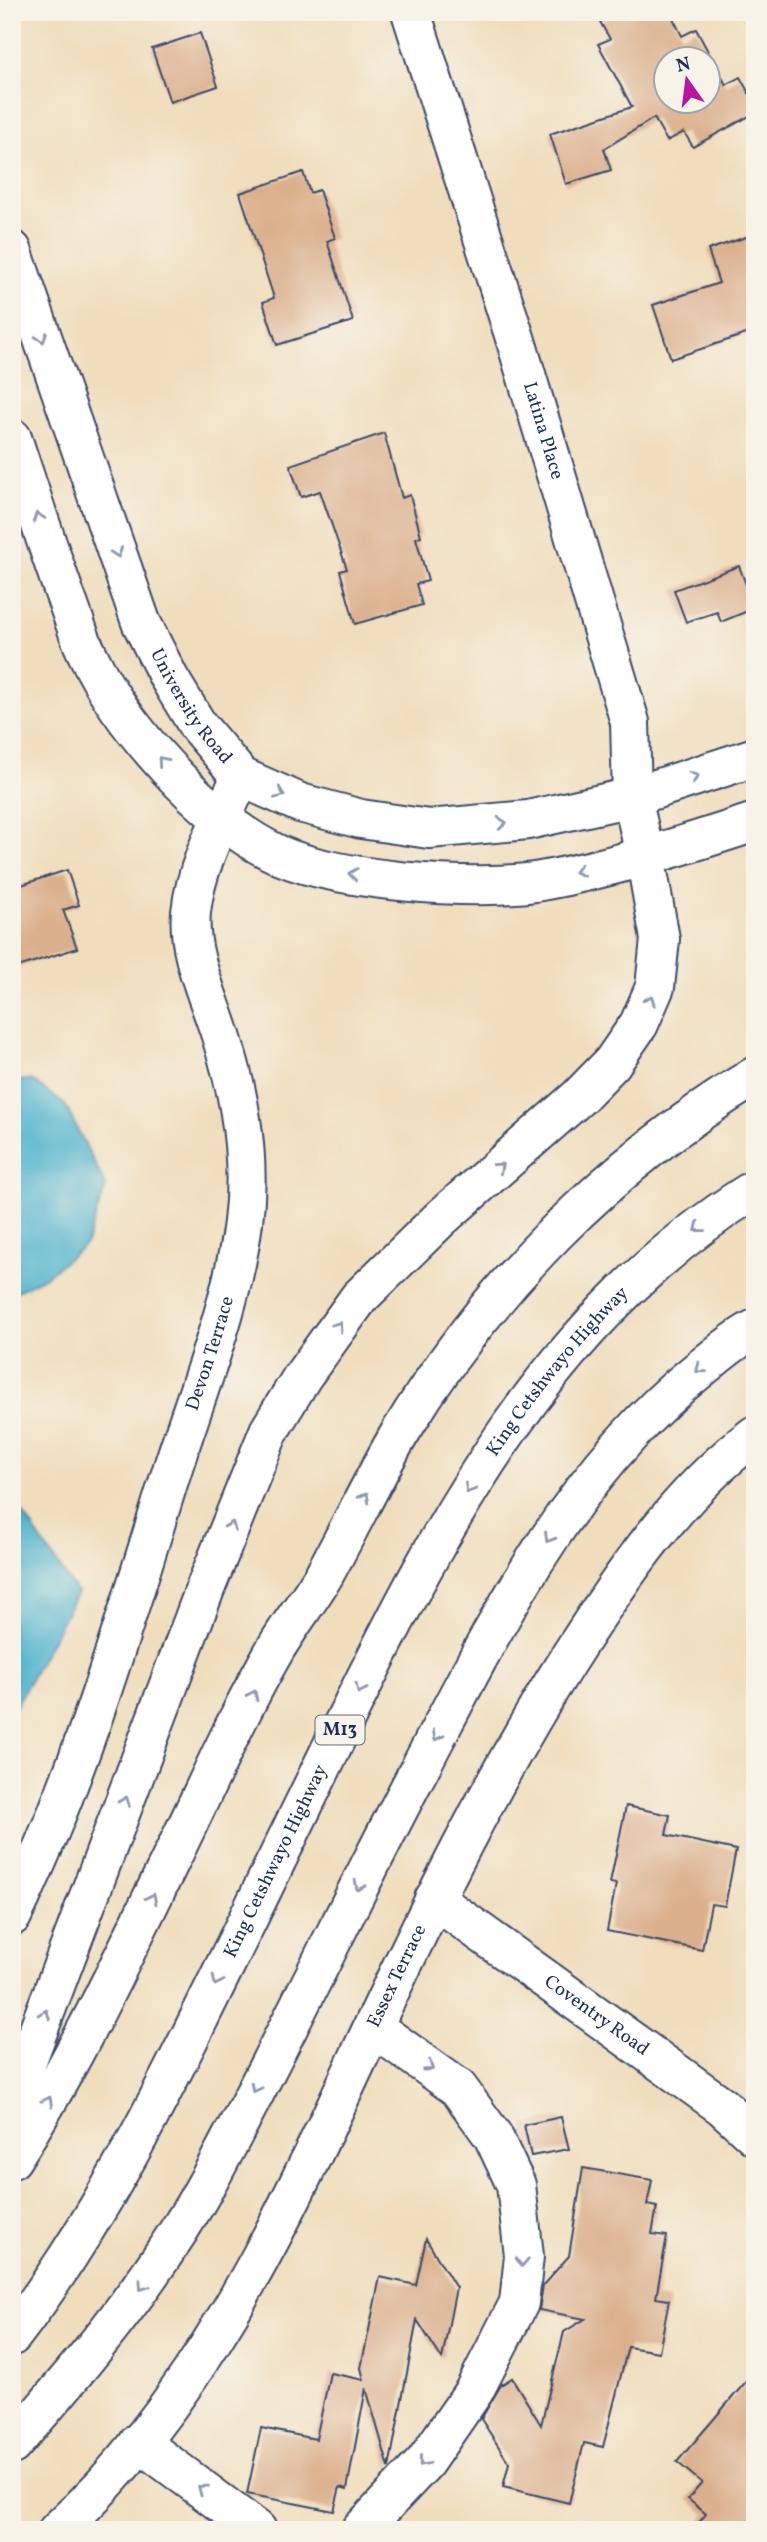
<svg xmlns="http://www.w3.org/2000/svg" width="767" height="2542" viewBox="0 0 767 2542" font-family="Vollkorn,serif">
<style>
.water{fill:#4eb2cd;stroke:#347096;stroke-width:2}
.building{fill:#dbb08d;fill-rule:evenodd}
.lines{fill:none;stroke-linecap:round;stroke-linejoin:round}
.minor-casing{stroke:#3b496c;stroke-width:42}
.highway-casing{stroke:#3b496c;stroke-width:42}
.minor{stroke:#fff;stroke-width:38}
.highway{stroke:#fff;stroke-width:38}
.oneway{stroke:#8d97ae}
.labels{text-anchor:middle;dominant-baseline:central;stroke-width:5;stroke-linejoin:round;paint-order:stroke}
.shield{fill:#f7f3e8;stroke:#5d6a87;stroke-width:2}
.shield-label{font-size:18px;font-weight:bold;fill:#1b2f5e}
.street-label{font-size:19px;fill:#1b2f5e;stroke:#f7f3e8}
</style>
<rect width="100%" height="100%" fill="#f7f3e8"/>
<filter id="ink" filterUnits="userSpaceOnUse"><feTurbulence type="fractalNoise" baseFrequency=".0143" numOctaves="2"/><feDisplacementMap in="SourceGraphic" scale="14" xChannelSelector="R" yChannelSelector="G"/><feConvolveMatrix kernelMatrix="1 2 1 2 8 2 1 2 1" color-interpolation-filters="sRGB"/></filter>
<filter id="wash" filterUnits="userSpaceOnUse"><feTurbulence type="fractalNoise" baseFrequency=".00686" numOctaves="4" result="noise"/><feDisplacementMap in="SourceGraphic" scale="28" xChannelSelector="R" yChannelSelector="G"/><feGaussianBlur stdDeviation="1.57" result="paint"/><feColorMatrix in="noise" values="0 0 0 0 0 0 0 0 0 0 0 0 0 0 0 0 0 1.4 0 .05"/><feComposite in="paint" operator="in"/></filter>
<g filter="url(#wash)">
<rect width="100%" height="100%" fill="#f0ddbc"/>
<g class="water">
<path d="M31 1080 65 1105 106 1186 86 1244 46 1276 12 1294V1081Z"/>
<path d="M12 1497 77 1593 12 1713Z"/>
</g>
<g id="blocks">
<g class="building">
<path d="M618 12H670L682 36 696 29 726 85 740 77 755 104V113L693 147 684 132 667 141 654 118 604 149 611 170 566 184 550 134 632 107 598 44 610 39 600 22ZM666 60H708V102H666Z"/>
<path d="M200 33 218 86 170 102 152 49Z"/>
<path d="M303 172 310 193 319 190 335 238 327 241 353 321 277 345 263 302 274 298 240 193Z"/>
<path d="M755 234V331L671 359 653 305 719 283 708 250Z"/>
<path d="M384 433 402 498 410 495 421 536 416 538 428 581 416 584 422 605 355 624 340 571 347 569 320 491 301 497 290 465Z"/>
<path d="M739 566 755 608 721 622 717 612 686 622 674 590Z"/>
<path d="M67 870 79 905 63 910 77 948 12 969V888Z"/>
<path d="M626 1806 670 1815 666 1835 736 1850 725 1906 711 1904 702 1950 607 1931 616 1884 610 1883Z"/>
<path d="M561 2117 569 2149 531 2156 524 2125Z"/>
<path d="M583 2168 652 2180 647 2205 657 2207 652 2234 667 2236 656 2298 669 2300 659 2352 628 2347 603 2447 584 2443 569 2503 503 2487 509 2463 481 2419 501 2385 512 2378 541 2425 564 2332 585 2319 539 2310 543 2285 569 2256Z"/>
<path d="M426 2239 456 2288 442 2359 417 2320 389 2468 366 2388 347 2489 340 2487 334 2511 247 2494 261 2428 316 2439 330 2373 364 2380 361 2368 380 2277 416 2285Z"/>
<path d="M755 2371V2530H693L706 2514 688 2499 702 2483 677 2462Z"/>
</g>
</g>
</g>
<g filter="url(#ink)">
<use href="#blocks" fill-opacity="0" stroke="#3b496c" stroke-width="2"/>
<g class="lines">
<defs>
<g id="minor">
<path id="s1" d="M411 12 516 341 630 722 632 797 645 855"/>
<path id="s2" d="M12 250 141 622 169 678 198 726 241 777 300 803 361 819 429 829 528 820 632 797 755 757"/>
<path d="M12 438C30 492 47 545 66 598 74 618 79 639 89 657 122 726 202 816 271 851 327 881 478 892 541 881 613 868 685 845 755 822"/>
<path id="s3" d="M434 1899 722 2106 755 2136"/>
<path id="s4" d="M12 1916C82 1771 126 1617 174 1464 199 1386 233 1304 243 1222 251 1159 241 1099 222 1039 210 999 187 955 191 912 196 864 221 820 241 777"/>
<path d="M139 2442 257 2530"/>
<path id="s5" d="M58 2530C206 2395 287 2210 370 2033 430 1906 492 1780 567 1661 619 1580 676 1494 755 1435"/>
<path d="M361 2530 425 2462 474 2391 519 2303 524 2256 516 2185 493 2136 458 2088 373 2027"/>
</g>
<g id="highway">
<path d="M12 2100 205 1589 269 1431 302 1377 359 1298 441 1218 579 1097 612 1063 639 1024 655 987 660 939 645 855"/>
<path d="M12 2159C74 2063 122 1959 172 1857 206 1788 237 1715 276 1648 291 1623 309 1600 324 1575 350 1528 373 1479 400 1433 488 1287 609 1164 755 1076"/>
<path id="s6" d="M12 2336C94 2229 155 2109 214 1988 257 1901 299 1814 342 1726 444 1518 551 1315 755 1189"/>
<path d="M12 2445C86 2361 156 2276 210 2178 283 2043 349 1903 421 1766 496 1623 571 1471 700 1369 718 1355 735 1339 755 1329"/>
</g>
</defs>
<use href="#minor" class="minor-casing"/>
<use href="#highway" class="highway-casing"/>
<use href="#minor" class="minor"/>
<use href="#highway" class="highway"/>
</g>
<defs><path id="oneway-chevron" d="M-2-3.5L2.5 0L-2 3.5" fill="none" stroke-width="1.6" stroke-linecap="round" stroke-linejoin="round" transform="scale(1.75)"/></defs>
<g class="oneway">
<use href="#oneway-chevron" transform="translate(42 338) rotate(71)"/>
<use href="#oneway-chevron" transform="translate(38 517) rotate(-108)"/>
<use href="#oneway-chevron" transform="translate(117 553) rotate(71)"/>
<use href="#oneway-chevron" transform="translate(162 761) rotate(-131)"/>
<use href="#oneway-chevron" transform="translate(694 777) rotate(-18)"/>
<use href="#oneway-chevron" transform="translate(280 794) rotate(23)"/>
<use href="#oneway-chevron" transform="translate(502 823) rotate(-5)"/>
<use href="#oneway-chevron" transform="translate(579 871) rotate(166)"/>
<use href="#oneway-chevron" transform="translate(353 874) rotate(-173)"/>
<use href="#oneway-chevron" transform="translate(650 1000) rotate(-67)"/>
<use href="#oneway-chevron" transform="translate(499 1167) rotate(-41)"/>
<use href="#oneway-chevron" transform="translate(699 1228) rotate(142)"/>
<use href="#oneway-chevron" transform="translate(338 1326) rotate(-54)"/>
<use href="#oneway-chevron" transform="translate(700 1369) rotate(142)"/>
<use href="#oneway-chevron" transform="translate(469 1489) rotate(120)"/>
<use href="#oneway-chevron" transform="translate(365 1497) rotate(-62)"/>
<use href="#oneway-chevron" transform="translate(231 1526) rotate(-68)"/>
<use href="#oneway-chevron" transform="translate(549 1538) rotate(121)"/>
<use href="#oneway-chevron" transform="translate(360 1689) rotate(116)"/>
<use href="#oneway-chevron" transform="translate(253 1695) rotate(-64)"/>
<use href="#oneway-chevron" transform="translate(437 1736) rotate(118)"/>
<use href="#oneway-chevron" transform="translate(125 1801) rotate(-69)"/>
<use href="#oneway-chevron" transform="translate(359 1886) rotate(117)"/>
<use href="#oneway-chevron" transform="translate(152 1898) rotate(-64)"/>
<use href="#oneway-chevron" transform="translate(217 1981) rotate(116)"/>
<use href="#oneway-chevron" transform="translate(45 2014) rotate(-69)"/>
<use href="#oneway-chevron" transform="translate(429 2067) rotate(35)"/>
<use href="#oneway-chevron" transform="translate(255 2088) rotate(117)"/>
<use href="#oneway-chevron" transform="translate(48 2101) rotate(-62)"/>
<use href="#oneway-chevron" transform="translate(522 2262) rotate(93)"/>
<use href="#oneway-chevron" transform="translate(143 2286) rotate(124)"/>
<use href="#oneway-chevron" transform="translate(423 2462) rotate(130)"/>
<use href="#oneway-chevron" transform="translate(202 2489) rotate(-143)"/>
</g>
</g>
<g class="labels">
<rect class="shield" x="315.5" y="1715.5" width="49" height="29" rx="5"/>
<g class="shield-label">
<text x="340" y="1730">M13</text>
</g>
<g class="street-label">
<text stroke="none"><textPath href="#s1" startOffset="439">Latina Place</textPath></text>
<text stroke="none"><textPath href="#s2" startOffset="492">University Road</textPath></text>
<text stroke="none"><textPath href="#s4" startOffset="597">Devon Terrace</textPath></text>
<text stroke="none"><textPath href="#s6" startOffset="1111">King Cetshwayo Highway</textPath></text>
<text stroke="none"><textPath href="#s6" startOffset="544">King Cetshwayo Highway</textPath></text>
<text stroke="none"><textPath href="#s5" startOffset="654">Essex Terrace</textPath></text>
<text stroke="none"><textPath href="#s3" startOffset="200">Coventry Road</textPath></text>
</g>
</g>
<rect width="767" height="2542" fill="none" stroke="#f7f3e8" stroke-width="42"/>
<g transform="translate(687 80) rotate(346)"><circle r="33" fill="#f7f3e8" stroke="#9fa5b1" stroke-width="2"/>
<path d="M0-5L12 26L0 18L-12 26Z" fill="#b5179e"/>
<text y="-10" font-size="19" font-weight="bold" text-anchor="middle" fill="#1b2f5e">N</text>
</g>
</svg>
